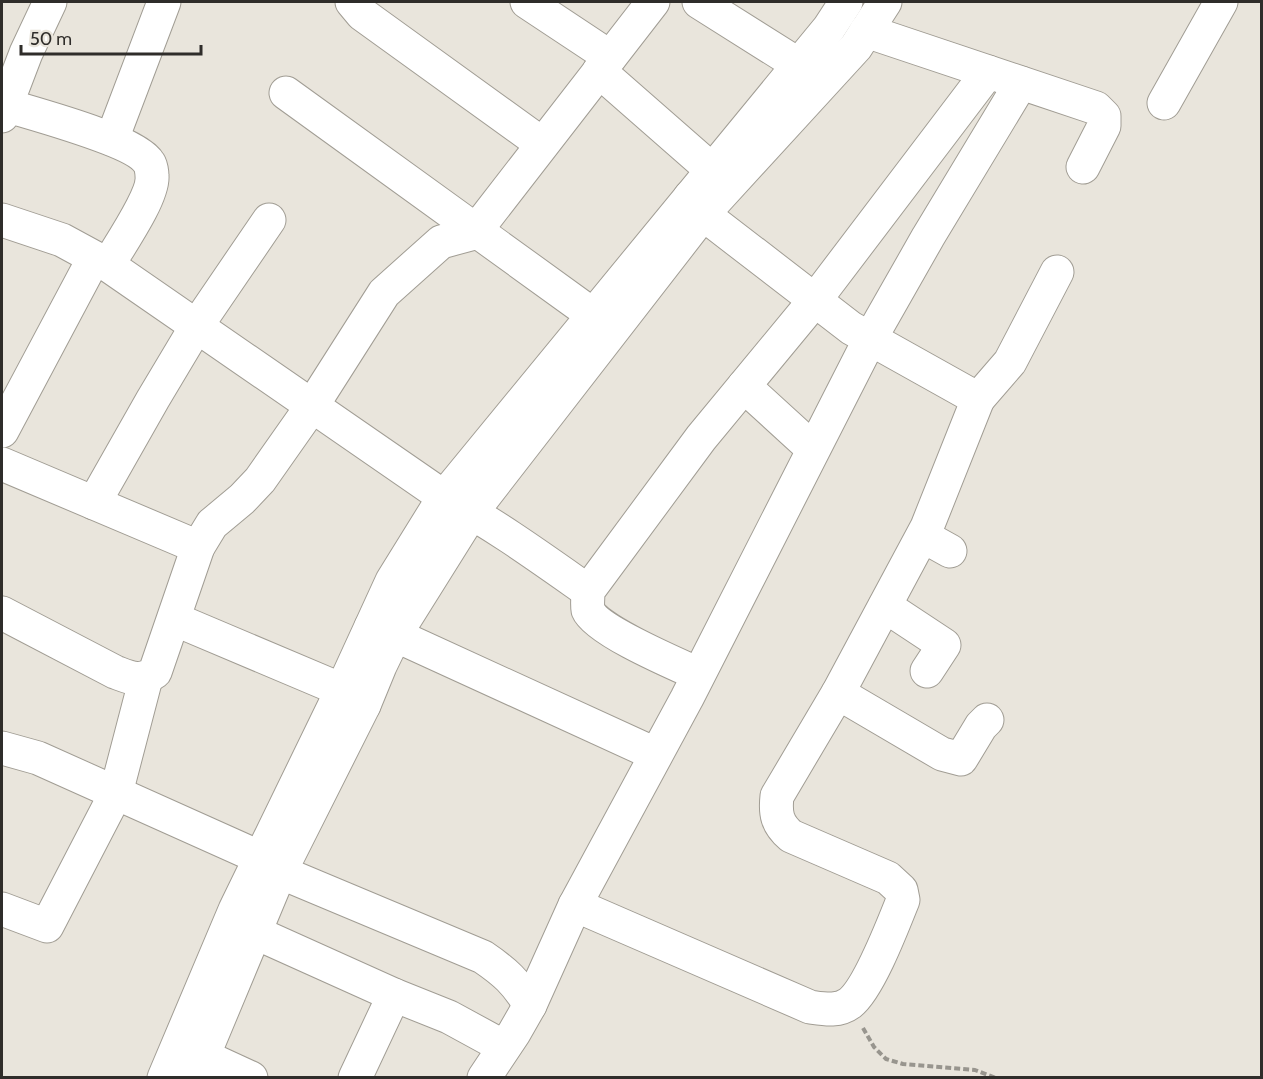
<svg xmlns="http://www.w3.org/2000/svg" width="1263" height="1079" viewBox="0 0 1263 1079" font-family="Cabin,sans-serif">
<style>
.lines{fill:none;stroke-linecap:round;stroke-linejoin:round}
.minor-casing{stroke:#a19d94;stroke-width:35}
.major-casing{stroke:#a19d94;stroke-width:35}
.path{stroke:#98958e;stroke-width:4;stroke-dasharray:6 3;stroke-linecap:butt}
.minor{stroke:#fff;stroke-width:33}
.major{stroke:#fff;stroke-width:33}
</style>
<rect width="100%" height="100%" fill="#e9e5dc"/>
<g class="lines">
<defs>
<g id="minor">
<path d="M352 2 362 14 542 144"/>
<path d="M527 2 610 57"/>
<path d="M699 2 799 65"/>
<path d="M866 31 1096 108 1104 116V126L1083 167"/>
<path d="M599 71 712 170"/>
<path d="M286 93 593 315"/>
<path d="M1164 103 1221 2"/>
<path d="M2 104C30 113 136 140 149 163 151 165 152 173 152 176 154 196 119 246 108 265"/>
<path d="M2 116 26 53 50 2"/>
<path d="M112 139 164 2"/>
<path d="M2 220 62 240 108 265 444 497C494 524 541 558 588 591"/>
<path d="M744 386 813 449"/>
<path d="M978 399 1010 362 1057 272"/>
<path d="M2 431 94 258"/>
<path d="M2 464 198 547"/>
<path d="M94 503 153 399 196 327 269 220"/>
<path d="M923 536 950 551"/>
<path d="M885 606 944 645 927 671"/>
<path d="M2 613 115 672C131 678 140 683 155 672L198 547 212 524 242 499 260 480 312 406 384 293 441 242 474 233 653 2"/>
<path d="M174 619 342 690 364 705"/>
<path d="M371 627 395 635 655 754"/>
<path d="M698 674C676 664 596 630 588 610 587 605 588 597 588 591L701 438 815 300 988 72"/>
<path d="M838 693 942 754 961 759 981 726 987 720"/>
<path d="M2 748 38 758 261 858"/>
<path d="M280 872 483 957C505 972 516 982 530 1005"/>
<path d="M575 905 810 1007C824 1009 838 1012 850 1003 869 988 893 925 903 900L901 890 888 878 791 836C777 824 775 814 777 796L838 693 927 527 978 399 851 328 703 214 690 197"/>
<path d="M2 909 47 926 116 793 146 678"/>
<path d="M254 932 394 995 449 1017 504 1047"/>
<path d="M203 1056 251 1078"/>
<path d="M355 1078 394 995"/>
<path d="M484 1078 514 1033 530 1005 575 905 687 698 870 339 928 237 1021 83"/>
</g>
<g id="major">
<path d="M164 1078 235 910 342 690 392 581 444 497 829 28 846 2"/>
<path d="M194 1078 280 872 364 705 380 666 395 635 472 512 703 214 856 47 885 2"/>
</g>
</defs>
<use href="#minor" class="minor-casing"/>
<use href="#major" class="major-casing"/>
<path class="path" d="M863 1028 874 1047 886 1059 903 1064 975 1070 996 1078"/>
<use href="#minor" class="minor"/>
<use href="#major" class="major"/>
</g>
<rect width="1263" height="1079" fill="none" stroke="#2f2d2a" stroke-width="6"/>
<path d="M21 45v9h180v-9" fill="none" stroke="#2f2d2a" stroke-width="3"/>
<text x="30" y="45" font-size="18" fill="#2f2d2a" stroke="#e9e5dc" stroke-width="4.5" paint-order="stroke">50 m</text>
</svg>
